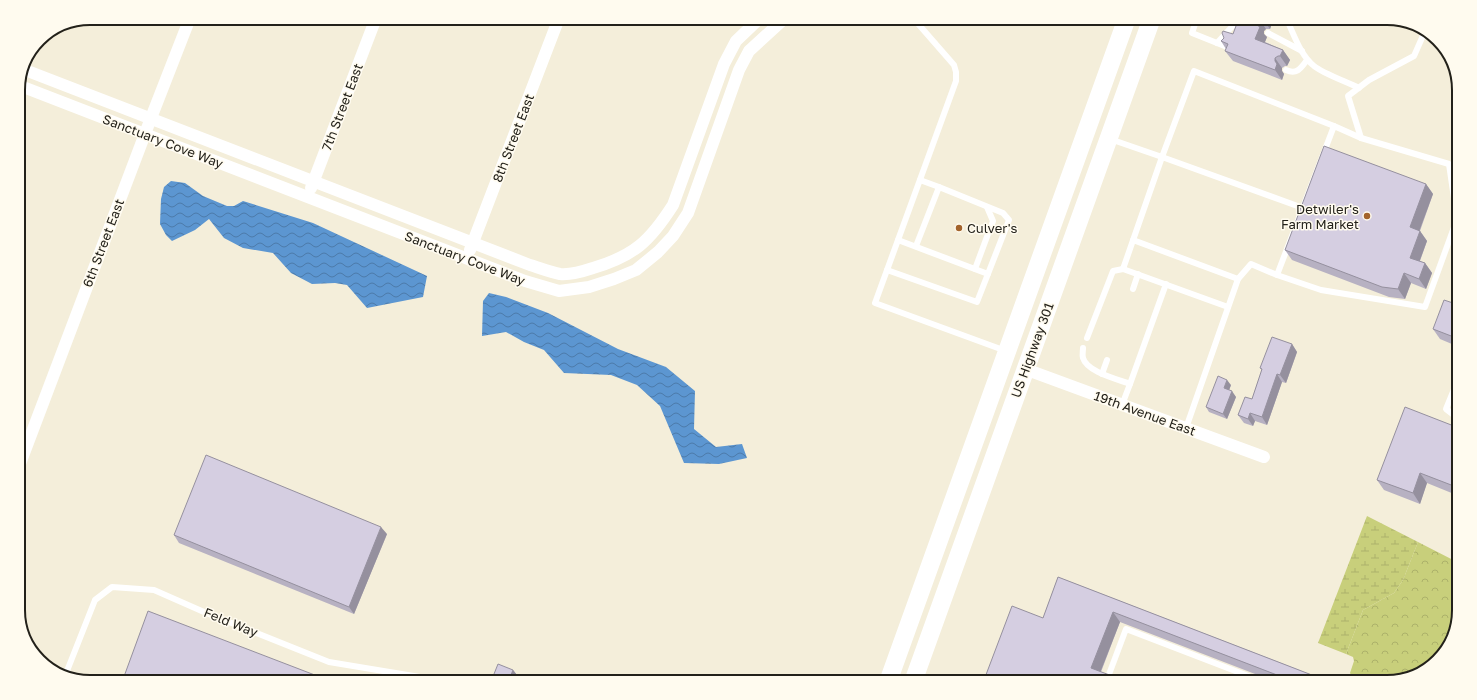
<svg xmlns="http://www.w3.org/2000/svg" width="1477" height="700" viewBox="0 0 1477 700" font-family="'Golos Text',sans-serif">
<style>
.forest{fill:url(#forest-crowns)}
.wetland{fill:url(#wetland-marsh)}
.water{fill:url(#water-waves)}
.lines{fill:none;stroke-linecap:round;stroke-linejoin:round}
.service{stroke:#fff;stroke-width:6}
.minor{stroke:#fff;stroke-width:12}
.primary{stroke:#fff;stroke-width:18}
.wall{fill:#b7b1c2}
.shaded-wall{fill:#95909e}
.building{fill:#d5cee1;stroke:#95909e}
.poi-dot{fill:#a3632b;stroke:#fffbef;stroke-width:1.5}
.labels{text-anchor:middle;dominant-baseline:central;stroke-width:3;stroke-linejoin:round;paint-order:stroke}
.street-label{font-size:13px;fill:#23211a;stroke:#fffbef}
.poi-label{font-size:13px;fill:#23211a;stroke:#fffbef;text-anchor:end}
.rim{fill:none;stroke:#23211a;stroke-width:2}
</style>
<defs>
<pattern id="forest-crowns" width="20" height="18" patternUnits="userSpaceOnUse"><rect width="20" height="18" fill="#c8cf7b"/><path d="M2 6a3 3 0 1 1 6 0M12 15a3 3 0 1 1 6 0" fill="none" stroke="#acb16a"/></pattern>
<pattern id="wetland-marsh" width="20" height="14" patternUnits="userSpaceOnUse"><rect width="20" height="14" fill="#c8cf7b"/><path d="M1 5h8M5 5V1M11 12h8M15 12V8" fill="none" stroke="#acb16a"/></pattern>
<pattern id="water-waves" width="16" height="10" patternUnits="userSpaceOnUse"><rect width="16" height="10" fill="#5c96d1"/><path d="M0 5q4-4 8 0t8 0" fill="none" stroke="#4c7aa9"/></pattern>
</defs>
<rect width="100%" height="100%" fill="#f4eeda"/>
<path class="forest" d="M1418 542 1459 563V610L1452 642 1427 670 1387 682H1355L1350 673 1354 661 1353 657 1346 654 1363 610 1394 593 1403 580Z"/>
<path class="wetland" d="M1367 516 1418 542 1403 580 1394 593 1363 610 1346 654 1318 643Z"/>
<g class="water">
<path d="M171 181 185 183 203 196 227 206H234L243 201 313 223 427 276 423 297 367 308 347 285 335 283 312 284 291 273 273 253 243 248 224 238 209 219 195 230 172 241 166 235 160 224 161 199 164 187Z"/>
<path d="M489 293 506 297 548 313 618 349 666 367 695 391 694 429 716 447 742 444 747 458 719 464 684 463 660 406 637 385 611 375 564 373 544 350 524 342 506 332 482 336 483 301Z"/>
</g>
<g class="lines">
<g class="service">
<path d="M913 18 954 65 956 72V81L875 303 1006 351"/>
<path d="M1197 18 1192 33 1227 47"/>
<path d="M1286 18C1294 34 1300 55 1314 66 1322 73 1347 82 1359 88"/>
<path d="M1268 33 1302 51"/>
<path d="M1217 43 1240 18"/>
<path d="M1286 70C1297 75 1301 68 1307 60"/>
<path d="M1334 126 1361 138 1449 164 1457 219 1425 307 1321 290 1277 275Z"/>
<path d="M1361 138 1348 96 1369 80 1414 56 1425 31"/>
<path d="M1110 139 1162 157 1194 71 1334 126"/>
<path d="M920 180 939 187"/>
<path d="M987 207 993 221 992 224"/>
<path d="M898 240 988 274"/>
<path d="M1133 240 1238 279"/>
<path d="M975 269 988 234"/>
<path d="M1123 269 1162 157 1303 208"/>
<path d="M887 270 977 302 1009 220 1003 213 939 187 916 246"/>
<path d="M1133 289 1138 274"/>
<path d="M1087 338 1113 271 1123 269 1228 307"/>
<path d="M1083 348C1083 351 1082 355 1083 358 1087 372 1117 379 1130 384L1166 284"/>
<path d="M1102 374 1107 360"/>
<path d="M1459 386 1455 387 1446 409 1459 419"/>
<path d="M1122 405 1130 384"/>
<path d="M1186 428 1238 279 1251 264 1277 275"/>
<path d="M65 676 95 600 112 587 154 590 204 612 329 662 450 682"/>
<path d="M916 677 929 682"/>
<path d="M1113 679 1108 677 1126 629 1264 682"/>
</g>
<g class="minor">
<path d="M25 70 530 265C540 268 550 272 560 274 570 275 584 271 593 268 634 256 650 241 673 205L724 64 736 41 760 18"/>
<path d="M18 85 525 281 559 291 589 287 614 279 636 270 658 252 673 236 688 213 739 70 749 51 785 18"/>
<path d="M311 188 376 18"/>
<path d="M470 250 559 18"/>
<path d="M1025 369 1264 457"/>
<path d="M18 469 151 118 190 18"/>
</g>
<g class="primary">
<path d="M888 682 1127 18"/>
<path d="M913 682 1152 18"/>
</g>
</g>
<g class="wall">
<path d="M1239 18H1274L1270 29H1266L1264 31V34L1267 37 1265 42 1283 50 1290 60 1287 66H1285L1282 68V71L1284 74 1282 80 1233 61 1225 51 1226 49 1221 41 1233 34Z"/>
<path d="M1426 184 1433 194 1420 231 1427 241 1420 261 1425 263 1432 273 1426 289 1411 283 1405 299 1389 297 1292 260 1285 250Z"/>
<path d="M1459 263V285L1454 277Z"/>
<path d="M1459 305V347L1440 339 1433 329Z"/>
<path d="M1292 344 1297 352 1286 383 1282 382 1267 425 1255 421 1253 426 1244 423 1238 415 1252 399 1262 370 1260 368Z"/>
<path d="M1231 385 1229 390 1236 397 1227 419 1209 412 1206 407Z"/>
<path d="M1459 428V496L1427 483 1420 504 1384 490 1377 480Z"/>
<path d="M387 534 354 614 179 543 174 535Z"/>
<path d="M1058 577 1330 682H1276L1120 622 1101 672 1128 682H985L984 680 1043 618Z"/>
<path d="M513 670 517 675 514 682H494L492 679Z"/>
</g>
<g class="shaded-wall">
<path d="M1263 18H1274L1270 29 1263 19Z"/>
<path d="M1259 19 1266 29 1264 31V34L1267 37 1262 49 1255 39 1257 25V21Z"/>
<path d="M1283 50 1290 60 1287 66 1280 56Z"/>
<path d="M1275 58 1282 68V71L1284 74 1282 80 1275 70Z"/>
<path d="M1426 184 1433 194 1417 237 1410 227Z"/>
<path d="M1420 231 1427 241 1417 268 1410 258Z"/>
<path d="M1425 263 1432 273 1426 289 1419 279Z"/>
<path d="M1404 273 1411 283 1405 299 1398 289Z"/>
<path d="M1292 344 1297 352 1286 383 1280 375Z"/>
<path d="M1277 374 1282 382 1267 425 1262 417Z"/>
<path d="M1227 380 1231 385 1228 393 1224 388Z"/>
<path d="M1232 391 1236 397 1227 419 1223 414Z"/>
<path d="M1250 413 1255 421 1253 426 1248 419Z"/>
<path d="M1420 473 1427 483 1420 504 1413 493Z"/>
<path d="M381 527 387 534 354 614 349 607Z"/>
<path d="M1113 612 1120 622 1098 678 1091 668Z"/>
<path d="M513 670 517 675 514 682H508Z"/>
</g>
<g class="building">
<path d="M1239 18H1263V19H1259L1257 21V25L1260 27 1255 39 1283 50 1280 56H1278L1275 58V61L1277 64 1275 70 1225 51 1228 44 1221 41 1224 38 1222 33 1223 31 1233 34Z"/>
<path d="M1324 146 1426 184 1410 227 1420 231 1410 258 1425 263 1419 279 1404 273 1398 289 1382 287 1285 250Z"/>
<path d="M1459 263V280L1454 277Z"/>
<path d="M1444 300 1459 305V339L1433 329Z"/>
<path d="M1272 337 1292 344 1280 375 1277 374 1262 417 1250 413 1248 419 1238 415 1245 397 1252 399 1262 369 1260 368Z"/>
<path d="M1218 376 1227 380 1224 388 1232 391 1223 414 1206 407Z"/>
<path d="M1405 407 1459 428V488L1420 473 1413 493 1377 480Z"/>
<path d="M206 455 381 527 349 607 174 535Z"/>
<path d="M1058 577 1330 682H1289L1290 680 1113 612 1091 668 1128 682H989L984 680 1012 606 1043 618Z"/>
<path d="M148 611 333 682H122Z"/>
<path d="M498 664 513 670 508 682H499L492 679Z"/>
</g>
<g class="poi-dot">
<circle cx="1367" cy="216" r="4"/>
<circle cx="959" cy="228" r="4"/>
</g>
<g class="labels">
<g class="street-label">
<text transform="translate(342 107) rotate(-69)">7th Street East</text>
<text transform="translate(513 138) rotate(-69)">8th Street East</text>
<text transform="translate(163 141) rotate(21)">Sanctuary Cove Way</text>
<text transform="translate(103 243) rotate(-69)">6th Street East</text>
<text transform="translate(465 258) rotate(21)">Sanctuary Cove Way</text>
<text transform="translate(1032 350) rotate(-70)">US Highway 301</text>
<text transform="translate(1145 413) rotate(20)">19th Avenue East</text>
<text transform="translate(231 622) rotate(22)">Feld Way</text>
</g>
<g class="poi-label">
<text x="1359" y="209">Detwiler's<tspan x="1359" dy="15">Farm Market</tspan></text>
<text x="967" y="228" text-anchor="start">Culver's</text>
</g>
</g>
<path d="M0 0H1477V700H0ZM90 25H1387A65 65 0 0 1 1452 90V610A65 65 0 0 1 1387 675H90A65 65 0 0 1 25 610V90A65 65 0 0 1 90 25Z" fill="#fffbef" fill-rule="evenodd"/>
<path class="rim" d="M90 25H1387A65 65 0 0 1 1452 90V610A65 65 0 0 1 1387 675H90A65 65 0 0 1 25 610V90A65 65 0 0 1 90 25Z"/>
</svg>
